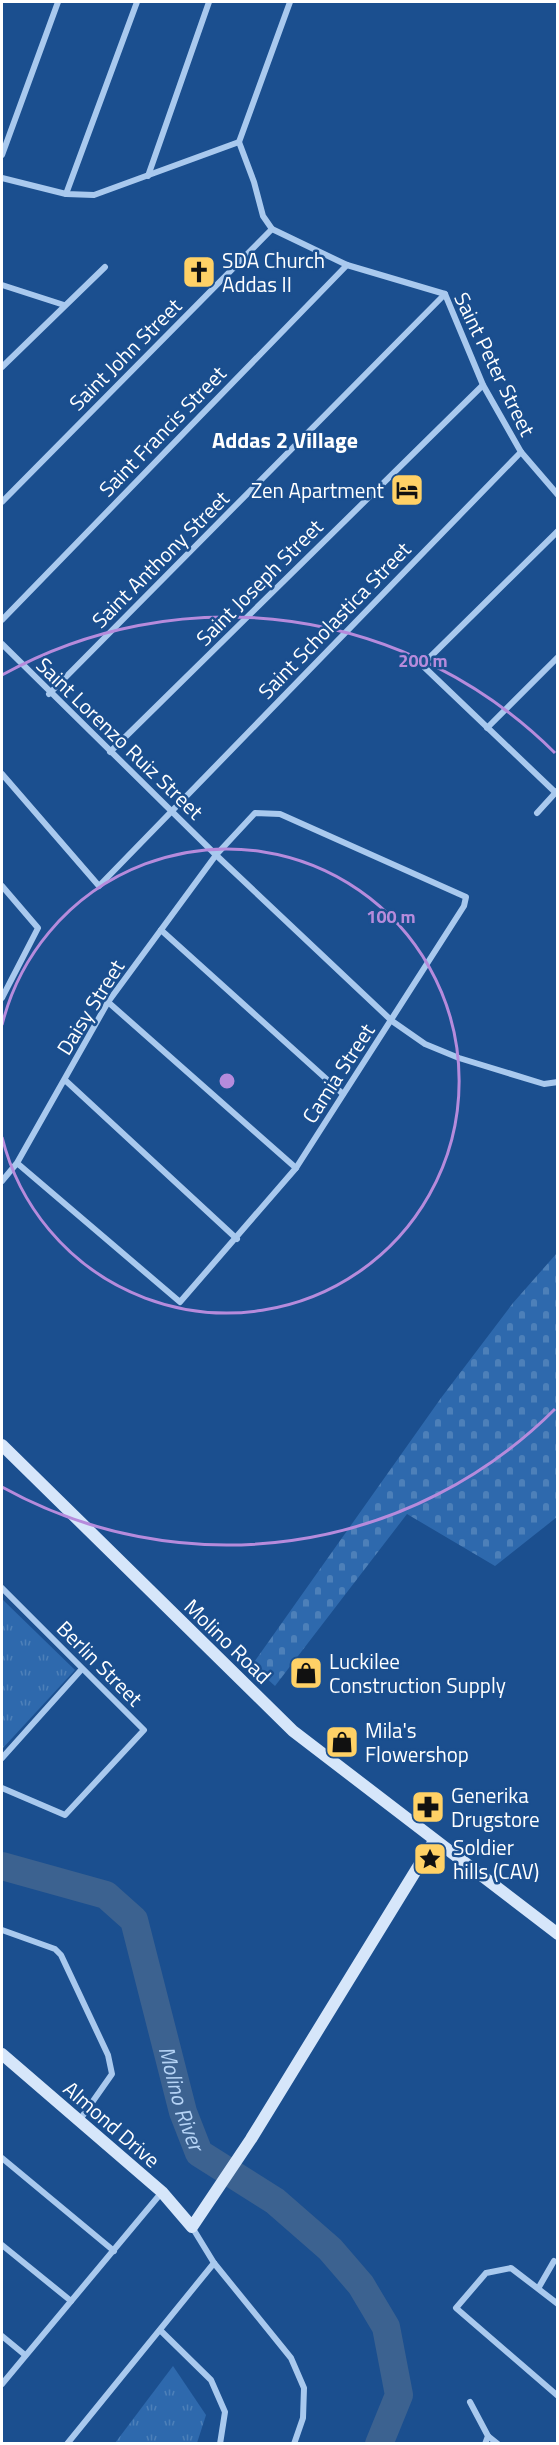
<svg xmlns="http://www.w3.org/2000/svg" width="559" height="2445" viewBox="0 0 559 2445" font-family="'Titillium Web',sans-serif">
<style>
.cemetery{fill:url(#cemetery-stones)}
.park{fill:url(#park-tufts)}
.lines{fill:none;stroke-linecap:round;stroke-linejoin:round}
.river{stroke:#3c6290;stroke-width:28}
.street{stroke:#a9c9ee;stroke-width:6}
.secondary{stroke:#d6e6fa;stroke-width:12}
.ring{fill:none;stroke:#b68bdc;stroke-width:3}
.labels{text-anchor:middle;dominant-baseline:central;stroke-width:5;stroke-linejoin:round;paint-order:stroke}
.poi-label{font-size:21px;fill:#fff;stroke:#1b4f8f;text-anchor:start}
.street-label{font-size:21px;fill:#fff;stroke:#1b4f8f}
.neighbourhood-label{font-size:22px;font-weight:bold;fill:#fff;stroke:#1b4f8f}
.water-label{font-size:22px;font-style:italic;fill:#b5d3f5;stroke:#1b4f8f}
.centre{fill:#b68bdc;stroke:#1b4f8f;stroke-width:3}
.ring-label{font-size:18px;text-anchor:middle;font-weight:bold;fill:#b68bdc;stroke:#1b4f8f;stroke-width:5;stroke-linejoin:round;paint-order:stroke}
</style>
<defs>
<pattern id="cemetery-stones" width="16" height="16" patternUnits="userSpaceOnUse" patternTransform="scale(1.5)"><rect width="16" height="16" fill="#2e69ad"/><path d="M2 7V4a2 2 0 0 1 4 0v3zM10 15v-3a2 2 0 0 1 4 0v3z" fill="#4d80b9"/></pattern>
<pattern id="park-tufts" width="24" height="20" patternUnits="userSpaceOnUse" patternTransform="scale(1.5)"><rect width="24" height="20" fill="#2e69ad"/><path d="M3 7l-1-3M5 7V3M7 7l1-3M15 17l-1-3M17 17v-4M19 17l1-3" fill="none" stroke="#4d80b9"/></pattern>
</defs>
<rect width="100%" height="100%" fill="#1b4f8f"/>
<path class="cemetery" d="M557 1253V1517L495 1566 407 1514 275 1686 252 1665 441 1398 513 1303Z"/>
<g class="park">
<path d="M2 1599 75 1670 2 1749Z"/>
<path d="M173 2366 206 2415 197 2443H115Z"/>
</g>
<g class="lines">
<path class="river" id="s1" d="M2 1866 106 1895 134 1920 183 2112 199 2153 275 2201 330 2249 361 2285 386 2327 399 2395 379 2444"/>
<g class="street">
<path d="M239 142 254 182 263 216 272 229 347 265 445 294 483 385 521 452 558 495"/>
<path d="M239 142 290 2"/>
<path d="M2 155 58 2"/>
<path d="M148 176 209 2"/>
<path d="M2 178 66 194 94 195 239 142"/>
<path d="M66 194 137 2"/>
<path d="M2 285 64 305"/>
<path d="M2 367 105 267"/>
<path d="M2 502 272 229"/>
<path d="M2 620 347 265"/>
<path d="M2 644 216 855 392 1021 425 1044 459 1058 544 1084 558 1082"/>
<path d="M49 694 445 294"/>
<path d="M487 728 558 657"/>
<path d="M110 752 483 385"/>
<path d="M2 774 99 886 521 452"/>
<path d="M556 793 422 665 558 531"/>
<path d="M537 813 557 791"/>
<path d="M2 886 38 928 2 998"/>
<path d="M161 930 343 1094"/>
<path d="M108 1002 296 1168"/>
<path d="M65 1080 237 1239"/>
<path d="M2 1181 17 1163 108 1002 216 855 255 813 280 814 466 897 464 906 296 1168 180 1302 17 1163"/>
<path d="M2 1588 144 1730 65 1815 2 1788"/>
<path d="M2 1758 81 1670"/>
<path d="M2 1930 55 1949 61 1955 108 2055 112 2074 79 2121"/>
<path d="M2 2158 114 2251"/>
<path d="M192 2227 214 2263 291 2358 304 2388 303 2418 294 2444"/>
<path d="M2 2245 71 2301"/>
<path d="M539 2287 554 2261"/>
<path d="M558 2304 511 2268 486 2273 456 2308 558 2396"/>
<path d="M160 2330 211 2380 225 2412 220 2444"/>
<path d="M2 2336 25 2355"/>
<path d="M2 2384 162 2192"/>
<path d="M470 2402 488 2436 485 2444"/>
<path d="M488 2436 498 2444"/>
<path d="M67 2444 214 2263"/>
</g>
<g class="secondary">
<path d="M2 1445 293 1731 558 1934"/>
<path d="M2 2054 162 2192 192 2227 251 2139 434 1841"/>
</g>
</g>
<g class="ring">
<path d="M2 1025A232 232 0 1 1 2 1137"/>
<path d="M555 1409A464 464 0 0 1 2 1487M2 675A464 464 0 0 1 555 753"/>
</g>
<defs>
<symbol id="church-square" viewBox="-11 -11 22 22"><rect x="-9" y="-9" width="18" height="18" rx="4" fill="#ffd166" stroke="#1b4f8f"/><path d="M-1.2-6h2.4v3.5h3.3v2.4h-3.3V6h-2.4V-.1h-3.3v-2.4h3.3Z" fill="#111"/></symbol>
<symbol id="hotel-square" viewBox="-11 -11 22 22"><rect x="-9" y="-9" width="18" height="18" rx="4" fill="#ffd166" stroke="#1b4f8f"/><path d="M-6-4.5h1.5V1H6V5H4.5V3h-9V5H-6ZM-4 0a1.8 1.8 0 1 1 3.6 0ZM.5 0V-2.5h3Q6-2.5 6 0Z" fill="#111"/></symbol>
<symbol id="shop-square" viewBox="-11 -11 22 22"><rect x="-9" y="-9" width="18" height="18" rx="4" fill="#ffd166" stroke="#1b4f8f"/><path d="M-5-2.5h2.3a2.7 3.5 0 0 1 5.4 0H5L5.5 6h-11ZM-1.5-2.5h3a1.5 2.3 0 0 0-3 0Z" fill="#111"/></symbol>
<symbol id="pharmacy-square" viewBox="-11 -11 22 22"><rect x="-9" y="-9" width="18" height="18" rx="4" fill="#ffd166" stroke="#1b4f8f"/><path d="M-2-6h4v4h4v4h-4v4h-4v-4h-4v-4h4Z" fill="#111"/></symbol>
<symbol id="sight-square" viewBox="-11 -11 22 22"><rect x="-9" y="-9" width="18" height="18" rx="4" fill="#ffd166" stroke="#1b4f8f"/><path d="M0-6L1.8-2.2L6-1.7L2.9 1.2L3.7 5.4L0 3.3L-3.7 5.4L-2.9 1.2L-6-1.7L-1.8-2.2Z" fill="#111"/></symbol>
</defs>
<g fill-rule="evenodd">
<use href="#church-square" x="180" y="253" width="38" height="38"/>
<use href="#hotel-square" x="388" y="471" width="38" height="38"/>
<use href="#shop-square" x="287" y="1654" width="38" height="38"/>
<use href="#shop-square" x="323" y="1723" width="38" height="38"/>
<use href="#pharmacy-square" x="409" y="1788" width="38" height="38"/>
<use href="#sight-square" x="411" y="1840" width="38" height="38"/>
</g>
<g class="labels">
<g class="poi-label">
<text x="222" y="260">SDA Church<tspan x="222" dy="24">Addas II</tspan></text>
<text x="384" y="490" text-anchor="end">Zen Apartment</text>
<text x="329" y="1661">Luckilee<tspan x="329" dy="24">Construction Supply</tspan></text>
<text x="365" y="1730">Mila's<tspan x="365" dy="24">Flowershop</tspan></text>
<text x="451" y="1795">Generika<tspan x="451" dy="24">Drugstore</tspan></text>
<text x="453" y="1847">Soldier<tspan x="453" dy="24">hills (CAV)</tspan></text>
</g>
<g class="street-label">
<text transform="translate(125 354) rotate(-45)">Saint John Street</text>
<text transform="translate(495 364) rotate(64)">Saint Peter Street</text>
<text transform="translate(162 431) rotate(-46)">Saint Francis Street</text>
<text transform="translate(160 559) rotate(-45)">Saint Anthony Street</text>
<text transform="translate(259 582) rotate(-45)">Saint Joseph Street</text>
<text transform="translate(334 620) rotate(-46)">Saint Scholastica Street</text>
<text transform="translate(120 738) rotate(44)">Saint Lorenzo Ruiz Street</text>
<text transform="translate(90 1007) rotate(-58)">Daisy Street</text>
<text transform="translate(338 1073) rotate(-57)">Camia Street</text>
<text transform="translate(228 1641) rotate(44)">Molino Road</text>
<text transform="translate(100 1663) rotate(45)">Berlin Street</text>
<text transform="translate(112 2124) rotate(41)">Almond Drive</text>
</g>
<g class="neighbourhood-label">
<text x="285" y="440">Addas 2 Village</text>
</g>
<g class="water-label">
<text stroke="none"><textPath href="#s1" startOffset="330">Molino River</textPath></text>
</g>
</g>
<circle cx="227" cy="1081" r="9" class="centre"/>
<g class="ring-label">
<text x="423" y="667">200 m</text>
<text x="391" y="923">100 m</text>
</g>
<rect width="559" height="2445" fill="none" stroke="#ffffff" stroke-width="6"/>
</svg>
